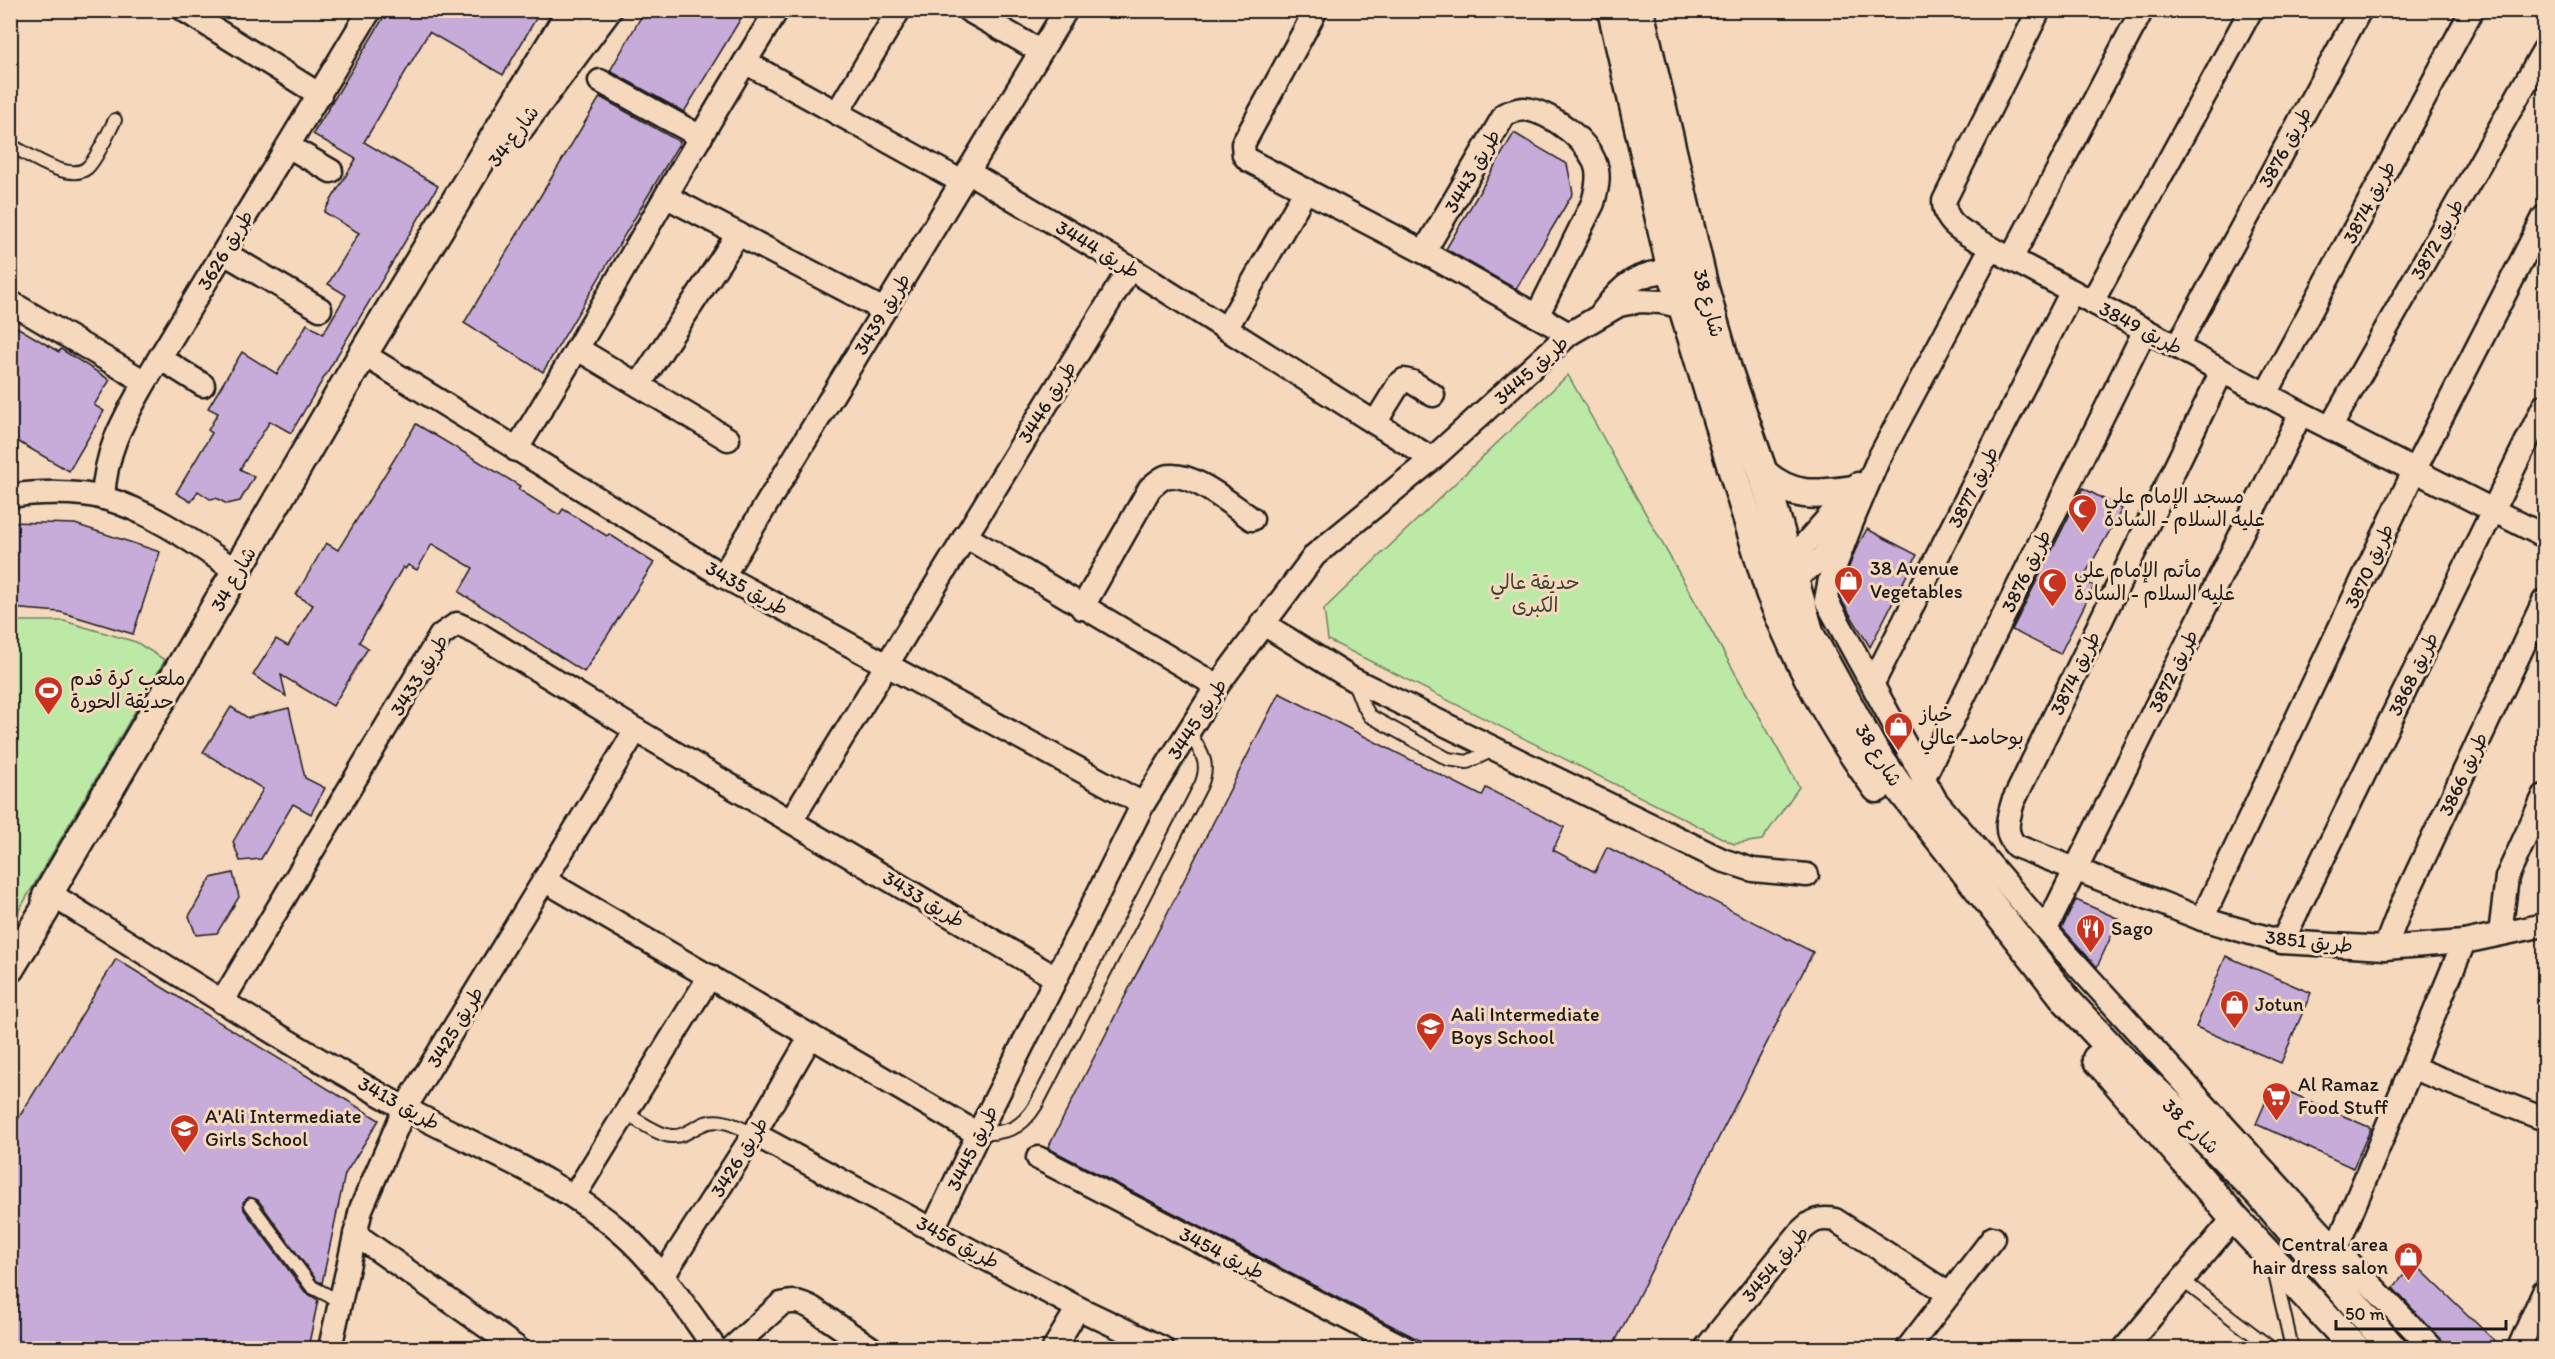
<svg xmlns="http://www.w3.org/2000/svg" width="2555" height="1359" viewBox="0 0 2555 1359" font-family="Itim,'Playpen Sans Arabic',sans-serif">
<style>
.green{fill:#bde9a6;stroke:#6c8261;stroke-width:1.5}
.building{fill:#c7acd9;stroke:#1c1c1c;stroke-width:1.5}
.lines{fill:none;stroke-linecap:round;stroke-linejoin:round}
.service-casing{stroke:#1c1c1c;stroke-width:16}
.minor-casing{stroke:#1c1c1c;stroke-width:27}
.tertiary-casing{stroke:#1c1c1c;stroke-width:33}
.service{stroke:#f6d8bc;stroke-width:12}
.minor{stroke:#f6d8bc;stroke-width:22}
.tertiary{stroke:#f6d8bc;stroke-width:28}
.labels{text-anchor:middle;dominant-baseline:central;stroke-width:6;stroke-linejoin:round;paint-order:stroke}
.street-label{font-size:20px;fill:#1c1c1c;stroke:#f6d8bc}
.poi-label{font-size:20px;fill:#1c1c1c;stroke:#f6d8bc;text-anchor:start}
.park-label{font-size:20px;fill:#3c4538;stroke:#f6d8bc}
</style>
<rect width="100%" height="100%" fill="#f6d8bc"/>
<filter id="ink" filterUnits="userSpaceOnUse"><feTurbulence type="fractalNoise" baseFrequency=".0167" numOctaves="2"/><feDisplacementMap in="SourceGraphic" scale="12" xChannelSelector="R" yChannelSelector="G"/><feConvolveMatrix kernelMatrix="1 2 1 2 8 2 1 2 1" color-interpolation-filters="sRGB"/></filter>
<g filter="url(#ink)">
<g class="green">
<path d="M1568 375 1799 787 1762 840 1734 844 1328 640 1324 609Z"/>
<path d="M11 621H64L136 642 165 660 11 924Z"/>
</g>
<g class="building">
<path d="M388 10H541L503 75 429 32 364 142 438 186 291 433 270 421 240 469 254 477 240 501 227 504 216 498 210 499 198 491 191 502 176 493 212 433 208 430 218 413 208 408 242 352 277 374 307 324 323 334 346 295 328 284 359 233 324 212 356 159 313 134Z"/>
<path d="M645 10H746L684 112 610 71Z"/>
<path d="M600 97 680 142 543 372 464 323Z"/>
<path d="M1514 133 1567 164 1573 193 1516 289 1446 249Z"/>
<path d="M10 323 59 352 61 349 110 380 94 405 104 411 69 471 10 437Z"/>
<path d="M416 424 520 486 518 489 559 515 563 509 607 536 609 534 654 563 584 672 459 592 473 568 432 544 417 570 408 565 405 569 403 567 359 642 368 648 333 706 281 675 286 696 253 675 276 639 288 646 313 605 296 595 326 543 338 550Z"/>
<path d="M2083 488 2122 509 2082 580 2094 586 2060 654 2012 630Z"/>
<path d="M10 522 75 524 160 552 133 634 60 612 10 608Z"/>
<path d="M1867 529 1917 555 1870 647 1840 598 1843 583 1855 551Z"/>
<path d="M1279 693 1482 796 1486 788 1564 827 1553 850 1595 872 1607 847 1813 952 1612 1348H1435L1048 1148Z"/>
<path d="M231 707 248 718 289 708 305 778 325 788 311 814 293 804 261 859 240 861 233 842 263 789 203 752Z"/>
<path d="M233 873 239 897 217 933 196 935 189 916 211 878Z"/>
<path d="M2076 900 2119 919 2097 967 2062 928Z"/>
<path d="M2226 956 2311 993 2281 1063 2196 1027Z"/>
<path d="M116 959 379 1120 345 1174 322 1283 317 1281 258 1200 249 1197 243 1202 244 1210 305 1292 318 1300 308 1348H10V1132Z"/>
<path d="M2273 1085 2371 1128 2353 1168 2256 1124Z"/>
<path d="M2414 1263 2442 1290 2502 1348H2449L2393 1288Z"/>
</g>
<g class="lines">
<defs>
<g id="service">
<path d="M10 145C28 154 69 183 87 168 97 159 108 133 115 120"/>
<path d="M1353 680 1362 703 1370 716 1448 759 1467 762 1496 749"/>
<path d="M625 1113C638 1120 656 1134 671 1136 683 1137 690 1130 701 1125 718 1115 738 1127 754 1134"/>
<path d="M978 1134C1007 1132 1020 1131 1036 1105L1201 785C1211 761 1200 752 1189 731"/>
<path d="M251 1205 312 1287 341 1302"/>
<path d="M2274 1270 2292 1348"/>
<path d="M2182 1280 2271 1348"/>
</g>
<g id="minor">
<path d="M184 10 320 95"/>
<path d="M968 10 1040 51"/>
<path d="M1316 10 1243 144 1244 155 1248 160 1424 252 1569 334"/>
<path d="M2039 10 1944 201C1944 227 1971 235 1991 248L2301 413 2544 536"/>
<path d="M745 62 962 182"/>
<path d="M600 81 701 137"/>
<path d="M837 113 899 10"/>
<path d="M288 146 331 171"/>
<path d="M968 172 1130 268 1432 459"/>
<path d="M667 197 884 310"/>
<path d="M1424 252 1505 114C1511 112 1518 109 1524 109 1551 111 1592 143 1597 170 1599 181 1596 192 1593 203L1537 316"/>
<path d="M224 253 320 309"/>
<path d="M2011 259 2142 10"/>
<path d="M10 302 145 382"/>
<path d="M2092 302 2251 10"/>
<path d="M1603 311C1623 284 1638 272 1672 271"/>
<path d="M1226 329 1306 190"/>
<path d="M2177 347 2360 10"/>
<path d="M578 349 728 439"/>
<path d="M363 354 723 576 1143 804"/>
<path d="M160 358 203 385"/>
<path d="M2222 371 2013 802C2008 819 2003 833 2016 846L2202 919 2282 942 2385 948 2464 942 2544 925"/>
<path d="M639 385 738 234"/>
<path d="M2266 394 2472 10"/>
<path d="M1375 423 1399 384 1404 380 1412 382 1433 395"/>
<path d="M2330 428 2544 50"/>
<path d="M516 450C606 305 686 155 777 10"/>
<path d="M10 496C37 492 78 491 104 498 153 512 196 544 238 572"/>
<path d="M103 498C106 449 122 423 145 382L370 10"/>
<path d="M1853 519 1830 579 1826 600 1936 801 2057 943 2336 1249 2432 1348"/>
<path d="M965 536 1217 686"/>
<path d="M1789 562 1858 484"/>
<path d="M723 576 1066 10"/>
<path d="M1795 578 1821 559 1853 519 1878 460 1991 248"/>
<path d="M1082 608 1150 488C1155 484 1160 479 1165 477 1192 470 1231 505 1252 519"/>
<path d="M1262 623 1352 679 1722 860 1753 870 1807 875"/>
<path d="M1873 683 2072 291"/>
<path d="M1923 779 2145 330"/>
<path d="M791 821 1130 268"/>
<path d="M544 880 978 1134"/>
<path d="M49 893C167 967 284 1042 406 1109 478 1148 559 1178 621 1232 659 1265 686 1308 715 1348"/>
<path d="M2202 919 2415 469 2544 217"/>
<path d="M2046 929 2301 413"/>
<path d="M2500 934 2507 877 2544 796"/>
<path d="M2282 942 2544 406"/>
<path d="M2385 948 2400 909 2544 601"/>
<path d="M222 1002 441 635 457 624 477 633 636 730 1056 978"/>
<path d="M2413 1068 2544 1119"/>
<path d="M754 1134 1078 1308 1162 1348"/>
<path d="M1038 1158 1405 1348"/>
<path d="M574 1196 710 976"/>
<path d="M933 1229 978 1134 1143 804 1217 686 1315 555 1432 459 1569 334 1619 305 1640 301 1662 302 1683 307"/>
<path d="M355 1234 517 1348"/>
<path d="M2336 1249 2464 942"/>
<path d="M663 1276 754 1134 811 1036"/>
<path d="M330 1348 361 1209 405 1108 636 730"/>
<path d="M732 1348 781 1304C794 1300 801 1302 812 1308L871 1348"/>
<path d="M1054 1348 1078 1308"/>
<path d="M1706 1348 1801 1231C1812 1220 1820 1217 1835 1220L1949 1294"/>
<path d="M1908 1348 1993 1238"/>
<path d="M2125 1348 2234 1218"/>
<path d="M2519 1348 2544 1291"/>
</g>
<g id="tertiary">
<path d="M1612 10 1672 271 1770 592C1799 665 1831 725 1877 788"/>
<path d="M1639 10 1704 288 1727 369 1763 473 1810 635 1872 748 1902 791 2067 1001 2124 1062 2193 1126 2260 1194 2392 1348"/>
<path d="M519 128 607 10"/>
<path d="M1763 473C1792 499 1817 495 1853 490"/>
<path d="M10 968 46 908 47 896 363 354 572 10"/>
<path d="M2097 1059 2234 1218 2355 1348"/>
</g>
</defs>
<use href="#service" class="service-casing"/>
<use href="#minor" class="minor-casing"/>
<use href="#tertiary" class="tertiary-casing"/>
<use href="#service" class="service"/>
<use href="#minor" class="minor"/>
<use href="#tertiary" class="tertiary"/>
</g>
</g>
<defs>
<symbol id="mosque-pin" viewBox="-11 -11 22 30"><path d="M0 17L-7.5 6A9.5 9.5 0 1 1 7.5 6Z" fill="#c8321e" stroke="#f6d8bc"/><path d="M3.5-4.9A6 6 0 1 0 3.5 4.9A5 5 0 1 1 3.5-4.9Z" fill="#fff"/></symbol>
<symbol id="shop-pin" viewBox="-11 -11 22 30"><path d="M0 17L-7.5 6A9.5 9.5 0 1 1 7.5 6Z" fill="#c8321e" stroke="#f6d8bc"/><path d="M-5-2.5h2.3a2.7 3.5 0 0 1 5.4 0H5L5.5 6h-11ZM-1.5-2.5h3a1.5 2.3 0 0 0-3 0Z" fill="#fff"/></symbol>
<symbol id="stadium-pin" viewBox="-11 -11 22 30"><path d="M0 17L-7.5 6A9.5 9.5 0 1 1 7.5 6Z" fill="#c8321e" stroke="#f6d8bc"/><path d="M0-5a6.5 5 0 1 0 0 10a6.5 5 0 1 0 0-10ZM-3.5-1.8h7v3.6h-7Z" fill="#fff"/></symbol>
<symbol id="restaurant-pin" viewBox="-11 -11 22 30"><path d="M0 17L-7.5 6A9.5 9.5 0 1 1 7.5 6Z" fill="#c8321e" stroke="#f6d8bc"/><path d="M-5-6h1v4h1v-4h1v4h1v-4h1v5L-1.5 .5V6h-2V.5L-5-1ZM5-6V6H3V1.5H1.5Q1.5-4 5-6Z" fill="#fff"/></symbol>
<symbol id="school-pin" viewBox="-11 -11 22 30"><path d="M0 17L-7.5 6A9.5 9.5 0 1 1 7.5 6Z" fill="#c8321e" stroke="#f6d8bc"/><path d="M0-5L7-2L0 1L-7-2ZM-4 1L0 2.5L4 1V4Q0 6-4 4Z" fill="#fff"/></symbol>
<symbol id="supermarket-pin" viewBox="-11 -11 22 30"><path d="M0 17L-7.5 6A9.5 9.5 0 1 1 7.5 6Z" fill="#c8321e" stroke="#f6d8bc"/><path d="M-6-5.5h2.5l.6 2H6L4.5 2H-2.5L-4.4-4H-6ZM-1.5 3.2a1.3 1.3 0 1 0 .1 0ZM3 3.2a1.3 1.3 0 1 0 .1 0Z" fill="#fff"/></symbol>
</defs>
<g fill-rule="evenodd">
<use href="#mosque-pin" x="2066" y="492" width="33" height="45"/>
<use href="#shop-pin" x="1832" y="564" width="33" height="45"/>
<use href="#mosque-pin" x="2036" y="566" width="33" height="45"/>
<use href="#stadium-pin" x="32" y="674" width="33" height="45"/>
<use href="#shop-pin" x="1882" y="710" width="33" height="45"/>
<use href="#restaurant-pin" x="2074" y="912" width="33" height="45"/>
<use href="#shop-pin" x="2218" y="988" width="33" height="45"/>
<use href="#school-pin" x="1414" y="1010" width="33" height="45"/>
<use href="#supermarket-pin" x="2260" y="1080" width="33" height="45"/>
<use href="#school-pin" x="168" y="1112" width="33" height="45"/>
<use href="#shop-pin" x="2392" y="1240" width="33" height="45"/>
</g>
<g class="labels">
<g class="street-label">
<text transform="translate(513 136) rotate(-53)">شارع 34</text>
<text transform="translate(2285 147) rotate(-61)">طريق 3876</text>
<text transform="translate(1472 171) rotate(-60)">طريق 3443</text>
<text transform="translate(2369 202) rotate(-62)">طريق 3874</text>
<text transform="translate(2437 239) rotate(-61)">طريق 3872</text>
<text transform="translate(1098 249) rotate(31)">طريق 3444</text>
<text transform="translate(225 250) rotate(-59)">طريق 3626</text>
<text transform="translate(1709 303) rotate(75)">شارع 38</text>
<text transform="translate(882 314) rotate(-59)">طريق 3439</text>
<text transform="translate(2141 328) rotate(28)">طريق 3849</text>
<text transform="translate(1531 370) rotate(-42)">طريق 3445</text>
<text transform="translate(1047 402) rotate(-58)">طريق 3446</text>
<text transform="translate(1973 487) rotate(-63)">طريق 3877</text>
<text transform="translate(2369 566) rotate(-65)">طريق 3870</text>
<text transform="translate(2026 571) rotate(-64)">طريق 3876</text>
<text transform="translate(233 579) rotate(-60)">شارع 34</text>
<text transform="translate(747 588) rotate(29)">طريق 3435</text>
<text transform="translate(2173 671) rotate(-64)">طريق 3872</text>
<text transform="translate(2075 673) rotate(-64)">طريق 3874</text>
<text transform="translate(2413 674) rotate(-64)">طريق 3868</text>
<text transform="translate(419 675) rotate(-58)">طريق 3433</text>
<text transform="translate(1197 719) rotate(-57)">طريق 3445</text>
<text transform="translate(1879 755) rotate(58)">شارع 38</text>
<text transform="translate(2463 774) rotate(-65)">طريق 3866</text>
<text transform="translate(924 899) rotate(31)">طريق 3433</text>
<text transform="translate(2309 941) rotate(6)">طريق 3851</text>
<text transform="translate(455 1027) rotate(-59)">طريق 3425</text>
<text transform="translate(399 1103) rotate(29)">طريق 3413</text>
<text transform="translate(2191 1126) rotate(44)">شارع 38</text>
<text transform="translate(972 1148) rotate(-64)">طريق 3445</text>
<text transform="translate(739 1157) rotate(-58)">طريق 3426</text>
<text transform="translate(958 1242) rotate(28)">طريق 3456</text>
<text transform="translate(1222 1253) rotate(27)">طريق 3454</text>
<text transform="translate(1775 1264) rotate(-50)">طريق 3454</text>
</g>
<g class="poi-label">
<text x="2104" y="496">مسجد الإمام علي<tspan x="2104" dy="23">عليه السلام - السادة</tspan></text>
<text x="1870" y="568">38 Avenue<tspan x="1870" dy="23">Vegetables</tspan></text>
<text x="2074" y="570">مأتم الإمام علي<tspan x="2074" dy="23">عليه السلام - السادة</tspan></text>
<text x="70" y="678">ملعب كرة قدم<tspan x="70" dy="23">حديقة الحورة</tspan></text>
<text x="1920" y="714">خباز<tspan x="1920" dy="23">بوحامد- عالي</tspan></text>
<text x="2111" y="928">Sago</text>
<text x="2255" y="1004">Jotun</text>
<text x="1451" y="1014">Aali Intermediate<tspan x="1451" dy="23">Boys School</tspan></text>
<text x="2298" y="1084">Al Ramaz<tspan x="2298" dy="23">Food Stuff</tspan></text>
<text x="205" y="1116">A'Ali Intermediate<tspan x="205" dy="23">Girls School</tspan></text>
<text x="2388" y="1244" text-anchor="end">Central area<tspan x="2388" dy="23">hair dress salon</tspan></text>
</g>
<g class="park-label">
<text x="1535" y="582">حديقة عالي<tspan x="1535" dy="23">الكبرى</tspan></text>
</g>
</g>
<rect width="2555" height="1359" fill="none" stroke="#f6d8bc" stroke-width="36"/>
<rect x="18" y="18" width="2519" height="1323" fill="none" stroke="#1c1c1c" stroke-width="2" filter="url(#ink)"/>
<path d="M2336 1320v9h170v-9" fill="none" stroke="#1c1c1c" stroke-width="3"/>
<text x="2345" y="1320" font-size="18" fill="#1c1c1c" stroke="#f6d8bc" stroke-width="4.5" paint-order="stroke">50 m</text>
</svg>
